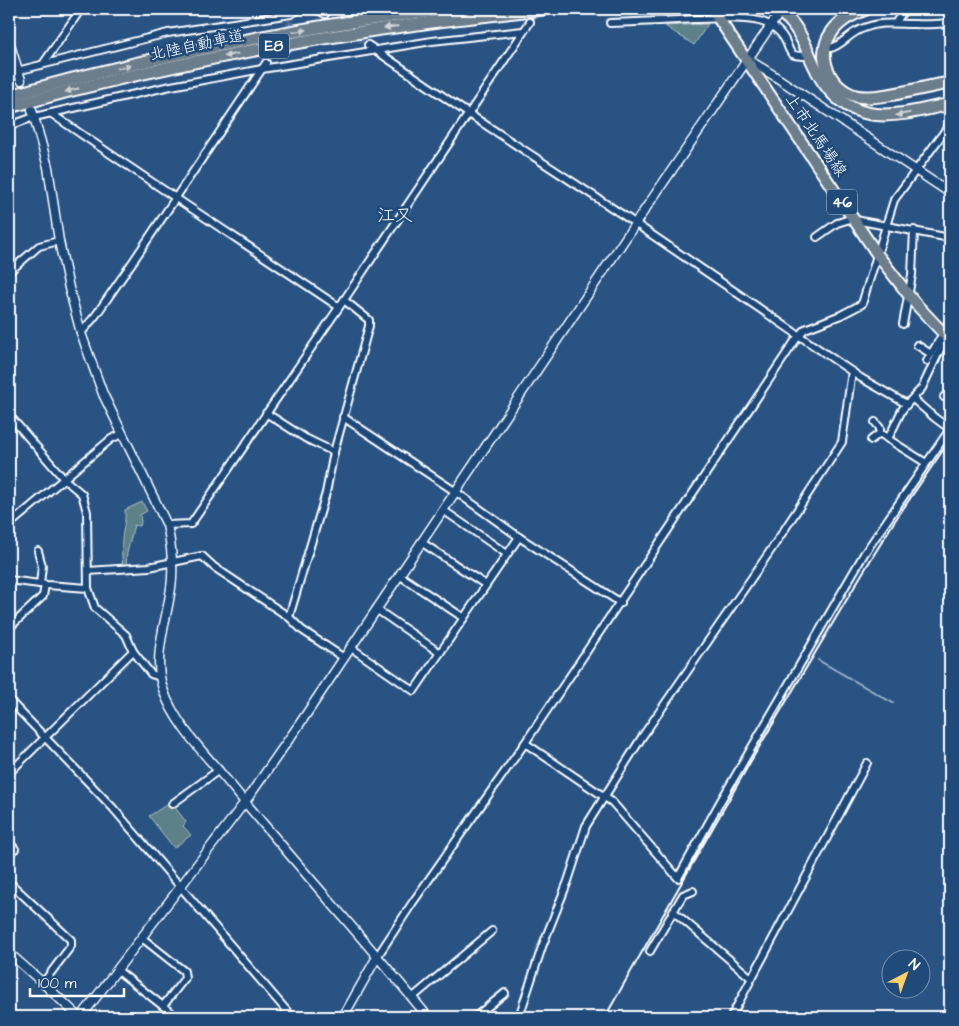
<svg xmlns="http://www.w3.org/2000/svg" width="959" height="1026" viewBox="0 0 959 1026" font-family="'Architects Daughter','Klee One',sans-serif">
<style>
.green{fill:#5b8187;stroke:#adc0c3}
.lines{fill:none;stroke-linecap:round;stroke-linejoin:round}
.stream{stroke:#9db6ce;stroke-width:2}
.minor-tunnel{stroke:#496d96;stroke-width:6;stroke-dasharray:6 3;stroke-linecap:butt}
.minor-casing{stroke:#fff;stroke-width:10}
.tertiary-casing{stroke:#fff;stroke-width:11}
.secondary-casing{stroke:#fff;stroke-width:12}
.primary-casing{stroke:#fff;stroke-width:14}
.motorway-casing{stroke:#fff;stroke-width:15}
.minor{stroke:#1f4a7a;stroke-width:6}
.tertiary{stroke:#1f4a7a;stroke-width:8}
.secondary{stroke:#1f4a7a;stroke-width:9}
.primary{stroke:#6c7d8b;stroke-width:10}
.motorway{stroke:#6c7d8b;stroke-width:11}
.rail{stroke:#fff;stroke-width:2}
.oneway{fill:#ccd2d6}
.labels{text-anchor:middle;dominant-baseline:central;stroke-width:5;stroke-linejoin:round;paint-order:stroke}
.shield{fill:#1f4a7a;stroke:#bcc9d7;stroke-width:1}
.shield-label{font-size:15px;font-weight:bold;fill:#fff}
.street-label{font-size:16px;fill:#fff;stroke:#1f4a7a}
.neighbourhood-label{font-size:18px;fill:#fff;stroke:#1f4a7a}
</style>
<rect width="100%" height="100%" fill="#295383"/>
<filter id="ink" filterUnits="userSpaceOnUse"><feTurbulence type="fractalNoise" baseFrequency=".02" numOctaves="2"/><feDisplacementMap in="SourceGraphic" scale="10" xChannelSelector="R" yChannelSelector="G"/><feConvolveMatrix kernelMatrix="1 2 1 2 8 2 1 2 1" color-interpolation-filters="sRGB"/></filter>
<g filter="url(#ink)">
<g class="green">
<path d="M708 24 694 45 665 26Z"/>
<path d="M142 502 147 511 140 515 141 522 140 526 134 525 127 553 126 566 123 567C122 557 121 548 122 539 123 528 126 521 125 510Z"/>
<path d="M171 802 186 822 183 826 191 835 174 848 149 816Z"/>
</g>
<g class="lines">
<path class="stream" d="M818 660 893 703"/>
<g class="minor-tunnel">
<path d="M352 33 368 45"/>
<path d="M283 34 292 20"/>
<path d="M266 63 276 47"/>
</g>
<defs>
<g id="minor">
<path d="M316 9 325 14"/>
<path d="M896 22 902 13"/>
<path d="M610 23C638 22 666 21 694 19 715 19 739 16 759 21 771 24 781 31 786 42 791 53 789 56 804 56"/>
<path d="M368 45 469 114 626 217 861 378 903 402 907 404 922 388 946 337"/>
<path d="M831 48C844 44 850 32 864 28 881 21 897 24 915 24 926 25 938 24 950 23"/>
<path d="M43 64 81 9"/>
<path d="M9 73 168 33 291 14 300 9"/>
<path d="M52 114C147 180 244 243 339 307"/>
<path d="M9 126 34 117 166 87 262 69 432 41 523 31"/>
<path d="M817 237 837 223 850 219 950 238"/>
<path d="M9 272 39 246 59 241"/>
<path d="M903 324 912 275 914 230"/>
<path d="M81 333 96 315 134 260 266 63"/>
<path d="M917 345 931 354"/>
<path d="M927 361 941 337 946 336"/>
<path d="M944 397 950 393"/>
<path d="M913 399 935 418 950 429"/>
<path d="M266 413 305 438 334 452"/>
<path d="M9 415 64 479 82 494 87 512 88 588 95 608 126 635 133 651 151 674 160 677"/>
<path d="M343 417 456 492 519 537 621 603"/>
<path d="M875 422 880 428V433"/>
<path d="M888 439 926 463"/>
<path d="M871 440 880 433 888 439 902 410 907 404"/>
<path d="M443 510 507 554"/>
<path d="M9 525 111 439 122 434"/>
<path d="M167 525 191 524 344 300 530 22"/>
<path d="M421 542 486 585"/>
<path d="M38 551 42 566 40 584"/>
<path d="M88 571 149 567 202 556 214 567 289 617 302 630 344 658"/>
<path d="M399 575 464 618"/>
<path d="M9 580 47 585 88 588"/>
<path d="M376 609 440 653"/>
<path d="M289 617 326 493 334 452 369 326V320L344 300"/>
<path d="M9 628 43 596 45 585"/>
<path d="M350 647 414 691 519 537"/>
<path d="M9 700 113 808 292 1017"/>
<path d="M525 743 612 802 678 878 719 804 864 554 950 429"/>
<path d="M9 773 133 651"/>
<path d="M172 804 219 770"/>
<path d="M9 842 15 849"/>
<path d="M9 884 10 883 71 940V946L43 983"/>
<path d="M673 911 751 978"/>
<path d="M650 951 683 895 693 891"/>
<path d="M377 957 413 902 525 743 799 335 805 329 841 315 862 304 894 200 950 124"/>
<path d="M117 970 163 1006 185 978 184 971 142 938"/>
<path d="M412 998 492 931"/>
<path d="M163 1006 176 1017"/>
<path d="M475 1017 505 993"/>
<path d="M519 1017 542 947 568 881 586 826 642 737 773 547 842 442 852 371"/>
<path d="M731 1017 867 763"/>
</g>
<g id="tertiary">
<path d="M9 42 21 80"/>
<path d="M747 59 773 75 950 193"/>
<path d="M32 110 48 167 59 241 69 288 81 333 103 394 167 525C171 543 173 560 172 578 170 614 151 653 163 689 174 724 207 756 230 784 295 863 364 939 428 1017"/>
<path d="M9 953 43 983 79 1017"/>
<path d="M81 1017 245 802 303 719 635 224 778 15"/>
<path d="M343 1017 377 957"/>
</g>
<path id="secondary" d="M946 336 950 321"/>
<path id="primary" d="M712 9 877 254 914 302 946 336 950 348"/>
<g id="motorway">
<path d="M773 9C790 16 798 30 805 45 811 58 816 72 824 83 857 130 903 114 950 104"/>
<path d="M866 9C853 14 840 20 832 32 815 55 829 89 856 96 877 101 926 86 950 83"/>
<path d="M9 96C152 56 300 26 448 9"/>
<path d="M9 107C184 58 363 27 544 9"/>
</g>
</defs>
<use href="#minor" class="minor-casing"/>
<use href="#tertiary" class="tertiary-casing"/>
<use href="#secondary" class="secondary-casing"/>
<use href="#primary" class="primary-casing"/>
<use href="#motorway" class="motorway-casing"/>
<use href="#minor" class="minor"/>
<use href="#tertiary" class="tertiary"/>
<use href="#secondary" class="secondary"/>
<use href="#primary" class="primary"/>
<use href="#motorway" class="motorway"/>
<path class="rail" d="M605 1017 752 759 862 574 894 522 950 440"/>
</g>
<defs><path id="oneway-solid" d="M-6-.8H1V-3.2L6.5 0L1 3.2V.8H-6Z" transform="scale(1.25)"/></defs>
<g class="oneway">
<use href="#oneway-solid" transform="translate(391 27) rotate(172)"/>
<use href="#oneway-solid" transform="translate(300 31) rotate(-10)"/>
<use href="#oneway-solid" transform="translate(231 55) rotate(169)"/>
<use href="#oneway-solid" transform="translate(124 67) rotate(-13)"/>
<use href="#oneway-solid" transform="translate(72 90) rotate(166)"/>
<use href="#oneway-solid" transform="translate(903 114) rotate(170)"/>
</g>
</g>
<g class="labels">
<g class="shield">
<rect x="259" y="33.5" width="30" height="25" rx="4"/>
<rect x="827" y="189.5" width="30" height="25" rx="4"/>
</g>
<g class="shield-label">
<text x="274" y="46">E8</text>
<text x="842" y="202">46</text>
</g>
<g class="street-label">
<text transform="translate(197 45) rotate(-12)">北陸自動車道</text>
<text transform="translate(816 135) rotate(56)">上市北馬場線</text>
</g>
<g class="neighbourhood-label">
<text x="395" y="215">江又</text>
</g>
</g>
<rect width="959" height="1026" fill="none" stroke="#1f4a7a" stroke-width="30"/>
<rect x="15" y="15" width="929" height="996" fill="none" stroke="#fff" stroke-width="2" filter="url(#ink)"/>
<g transform="translate(906 974) rotate(41)"><circle r="24" fill="#1f4a7a" stroke="#7992af"/>
<path d="M0-4L9 19L0 12L-9 19Z" fill="#ffd166"/>
<text y="-8" font-size="14" font-weight="bold" text-anchor="middle" fill="#ffffff">N</text>
</g>
<path d="M30 988v8h94v-8" fill="none" stroke="#ffffff" stroke-width="2.5"/>
<text x="38" y="988" font-size="15" fill="#ffffff" stroke="#1f4a7a" stroke-width="4" paint-order="stroke">100 m</text>
</svg>
